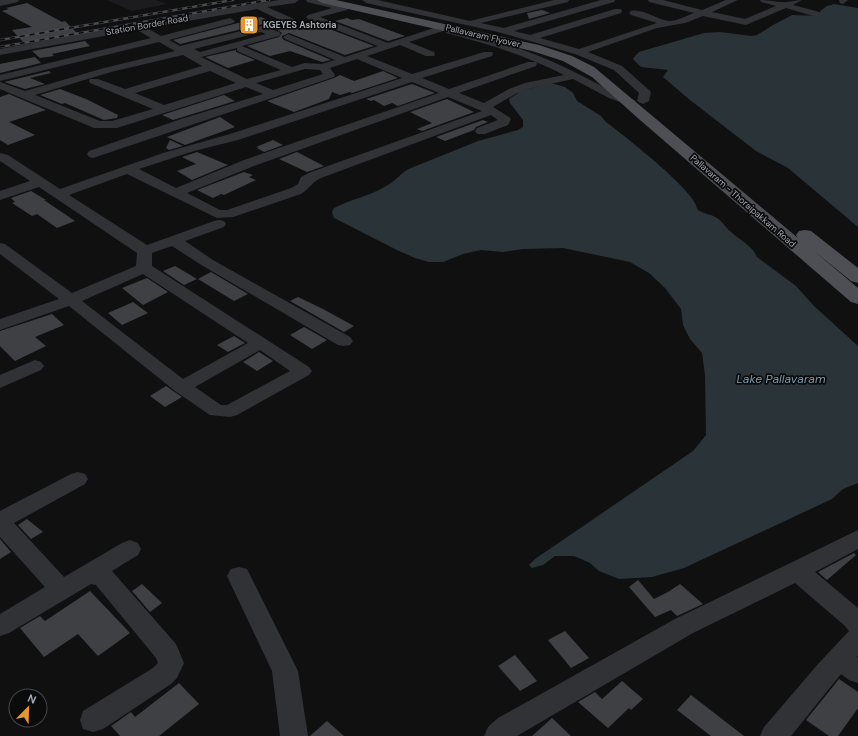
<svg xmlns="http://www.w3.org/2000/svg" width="858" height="736" viewBox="0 0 858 736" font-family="'DM Sans',sans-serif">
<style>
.built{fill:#1c1c1e}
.water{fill:#2a3338}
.building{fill:#3f4044}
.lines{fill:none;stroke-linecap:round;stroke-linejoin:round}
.minor{fill:#313236;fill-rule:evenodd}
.major{fill:#4d4f54;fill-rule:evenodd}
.rail-casing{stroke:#484a4e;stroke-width:2.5}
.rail{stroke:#0b0b0c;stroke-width:1.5;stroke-dasharray:5;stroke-linecap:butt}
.labels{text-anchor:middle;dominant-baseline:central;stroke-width:3.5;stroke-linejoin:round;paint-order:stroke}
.far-street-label{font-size:9px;fill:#a1a8b1;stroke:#0b0b0c}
.far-poi-label{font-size:9px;font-weight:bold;fill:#a1a8b1;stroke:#0b0b0c;text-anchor:start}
.water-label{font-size:12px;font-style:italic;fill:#7a99ab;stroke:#0b0b0c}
</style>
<rect width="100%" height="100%" fill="#101011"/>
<path class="built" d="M107 0H156L167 4 132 11Z"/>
<g class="water">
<path d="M834 4 858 8V227L788 168 756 151 690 100 663 77 668 70 641 67 633 59 635 56 639 52 704 33 720 32 751 36 757 35 773 25 792 15 820 16 822 15 820 11 827 6Z"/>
<path d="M551 83 565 87 573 93 577 101 601 116 606 122C621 133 698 193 697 209 703 214 711 214 717 218 723 222 725 227 730 231 739 240 752 245 757 257L796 286 814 306 858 346V483L843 489 832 499 684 568 652 577 619 579 599 571 590 563 574 556H555L543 565 532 568 529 565 535 559 693 451 706 435 705 375 702 353 690 339 683 325 681 309 665 288 649 273 630 262 563 248 523 249 503 252 481 250 463 254 443 262H429L415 258 399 251 334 218 332 212 334 208C351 199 370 196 386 186 396 181 401 172 411 168L478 141 518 130 523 127V120L510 103 509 99 521 91Z"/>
</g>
<g class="building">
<path d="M27 3 62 22 65 21 77 33 24 43 12 30 32 27 2 11 9 9 6 8Z"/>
<path d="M542 10 550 13 529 19 527 13Z"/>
<path d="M261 17 272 22 180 44 173 40Z"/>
<path d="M347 18 352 20 359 19 405 36 388 41 335 21Z"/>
<path d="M319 25 374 46 345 55 289 33 282 36V38L284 40 331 60 322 62 290 51 270 56 247 46 279 37 282 33 276 29 294 27 300 30Z"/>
<path d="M85 41 90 46 52 54 54 56 40 58 32 51Z"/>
<path d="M236 50V52L255 60 228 68 205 57Z"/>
<path d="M35 57 41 63 0 73V64Z"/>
<path d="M49 71 51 73 30 78 45 84 25 89 4 82Z"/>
<path d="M383 71 398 78 352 93 350 92 340 95 332 92 329 99 294 112 267 101 334 78 340 75 354 81Z"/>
<path d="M412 84 435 93 398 106 392 103 384 106 374 100 371 101 366 99Z"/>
<path d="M60 89 86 99 118 115 117 118 104 120 65 103 62 104 40 95Z"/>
<path d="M9 94 46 110 9 122 35 135 8 145 0 140V97Z"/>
<path d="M224 95 235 101 173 120 162 115Z"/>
<path d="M447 99 474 112 422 131 417 129 432 123 410 112Z"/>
<path d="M220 117 235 127 185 145 167 137Z"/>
<path d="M483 120 488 122 476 127 474 130 445 141 436 137Z"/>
<path d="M170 140 183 146 169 150 166 148Z"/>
<path d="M273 140 283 145 264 152 257 148H259L256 147Z"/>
<path d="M197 152 228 165 192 180 177 171 196 164 182 157Z"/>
<path d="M297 152 324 166 307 172 279 159Z"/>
<path d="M244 172 253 175 249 177 256 180 224 195 221 194 213 198 197 190Z"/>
<path d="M31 191 46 200H44L75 221 57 228 37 214 32 216 12 203 15 202 11 198Z"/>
<path d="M175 266 197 279 184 285 163 271Z"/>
<path d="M211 272 248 294 234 301 198 279Z"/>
<path d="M147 278 168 292 143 305 122 288Z"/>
<path d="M298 297 323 309 354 326 344 332 290 301Z"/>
<path d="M133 302 148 313 122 325 108 313Z"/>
<path d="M52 314 64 325 35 337 46 346 15 361 0 346V331Z"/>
<path d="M304 327 327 340 312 349 290 335Z"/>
<path d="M234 336 245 343 228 352 217 345Z"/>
<path d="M259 352 273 361 257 371 243 362Z"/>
<path d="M166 386 182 397 165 407 150 396Z"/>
<path d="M27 519 43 532 31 539 18 525Z"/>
<path d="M0 539 11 552 0 559Z"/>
<path d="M854 553 856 555 827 580 818 572Z"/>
<path d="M638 580 654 599 668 592 680 584 703 604 677 616 671 610 655 617 629 587Z"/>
<path d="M142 584 162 603 150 612 132 591Z"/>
<path d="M90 591 130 633 98 656 78 634 44 657 20 628 40 616 45 621Z"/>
<path d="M565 631 589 658 571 668 548 640Z"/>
<path d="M515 655 537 681 520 691 498 666Z"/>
<path d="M839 679 858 692V708L838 736H829L806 720Z"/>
<path d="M622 681 643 699 631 710 629 708 608 728 578 702 595 692 602 699Z"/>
<path d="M179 683 199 704 159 736H120L111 726 131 712 135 717Z"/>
<path d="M691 695 744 736H711L677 710Z"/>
<path d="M552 718 571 736H532Z"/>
<path d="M327 721 344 736H310Z"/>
</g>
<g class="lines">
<g class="minor">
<path d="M0 0H19L18 2 0 6Z"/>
<path d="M279 0H299L295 3 267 7 294 19 296 21 294 23 271 29 279 32 281 34 279 36 242 46 292 67 305 63 322 64 335 60 285 39 283 37 288 34 345 57 378 46 308 19 306 17 308 15 332 8 307 2 306 0H321L347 6 348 8 347 10 320 17 388 43 437 27H443L445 29 443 31 409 42 434 52 435 54 434 56H426L400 45 367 56 412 74 484 52H492L493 54 492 56 422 78 449 89 528 62H536L537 64 536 66 459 93 484 103 509 89 525 83 564 75C527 56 486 43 446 33L444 31 446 29 449 28C488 38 526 49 562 66 586 77 609 91 634 100L636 102 634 104H626L609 98 573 79 532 88 517 93 493 107 509 117 511 119 508 125 485 134H477L475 131 477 128 498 120 491 115 321 178C312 182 309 189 301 194L233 217 217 218 127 174 69 195 147 245 214 221 219 220 224 221 226 224 224 227 185 241 213 260 350 337 353 341 350 345 344 346 338 345 203 266 172 246 152 253V266L309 367 312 371 309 375 237 415 230 417 210 415 175 391 69 306 0 330V319L59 299 0 254V243L5 244 72 293 136 266 137 253 39 187 0 200V191L30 181 0 161V153L8 155 60 189 163 153 230 134 402 78 357 59 330 68 335 75 334 77 93 158 89 157 87 154 89 151 181 119 263 94 246 87 117 128H94L0 89V82L25 91 104 68 175 51 159 42 0 81V75L151 38 137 30 0 55V49L137 23ZM257 9 282 21 180 46 169 40 233 23 235 21 230 18 161 36 147 28ZM261 32 266 34 200 52 194 49ZM237 48V51L281 70 247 79 201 57ZM183 55 202 66 125 89 98 79H90L89 81 90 83 153 109 112 121H100L35 95 111 72ZM305 69 320 70 323 74 273 90 256 83ZM210 71 236 83 164 105 135 93ZM412 82 439 93 244 160 176 188 139 169 194 151 238 140ZM448 97 482 111 311 172 301 177 298 184 291 188 227 210H220L187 193 254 166ZM143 274 248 343 183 379 82 301ZM260 350 290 371 227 405H221L195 387Z"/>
<path d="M362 0H378L470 21 554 0H569L568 2 481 23 504 28 601 0H615L614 2 514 31 530 35 615 9H621L622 11 621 13 540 38 579 49 657 23 631 15 629 13 631 11C643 8 657 20 669 21 677 21 686 16 694 13L649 2 648 0H663L702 10 726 0H738L712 12 745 19 776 6 761 2 760 0C768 0 775 2 783 2 787 3 796 0 802 0L793 5 823 13 825 15 820 18 786 8 746 25 703 16 685 23 657 28 588 52 622 66 649 90 651 92 649 101 643 104 637 101 639 93 614 70 575 54 498 32 366 3Z"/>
<path d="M839 0H848L843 4 840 3Z"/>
<path d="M35 360 41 362 44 366 41 370 0 388V375Z"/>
<path d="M78 472 85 474 88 479 85 484 14 523 64 577 122 543 130 540 138 543 141 549 138 555 112 571 176 644 184 663 177 678 171 684 103 729 93 732 83 729 80 720 83 711 153 668 158 663 156 658 96 585 91 584 9 633 0 636V614L45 587 0 537V511L71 474Z"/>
<path d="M858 530V549L815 572 858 608V655L857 657 858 658V683L849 680 841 674 791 736H760L764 727 818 664 849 631 845 626 795 583 693 633 517 736H484L488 727 498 718 675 619Z"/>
<path d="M239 567 247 569 298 671 308 736H280L272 671 227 576 231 569Z"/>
</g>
<path class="major" d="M317 0H336L539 45 572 56 594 67 798 238 796 235 799 231 805 230 811 231 858 268V283L851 281 814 251 858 288V304L851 302 640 120 592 77 563 61 532 51 322 3Z"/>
<defs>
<g id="rail">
<path d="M0 40 233 0"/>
<path d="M0 47 269 0"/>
</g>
</defs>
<use href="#rail" class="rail-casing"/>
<use href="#rail" class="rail"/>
</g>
<defs>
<symbol id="building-square" viewBox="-11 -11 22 22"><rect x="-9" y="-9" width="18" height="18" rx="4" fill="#e69633" stroke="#0b0b0c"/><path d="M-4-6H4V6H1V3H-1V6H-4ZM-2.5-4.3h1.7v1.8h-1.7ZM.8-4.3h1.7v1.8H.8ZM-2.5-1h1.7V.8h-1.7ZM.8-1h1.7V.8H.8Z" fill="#fff"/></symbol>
</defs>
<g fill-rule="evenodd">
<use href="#building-square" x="238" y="14" width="22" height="22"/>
</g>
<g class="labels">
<g class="far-street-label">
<text transform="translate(147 25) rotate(-10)">Station Border Road</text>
<text transform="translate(483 36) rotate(13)">Pallavaram Flyover</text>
<text transform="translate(743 201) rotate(41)">Pallavaram - Thoraipakkam Road</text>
</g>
<g class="far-poi-label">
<text x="263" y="25">KGEYES Ashtoria</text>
</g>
<g class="water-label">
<text x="781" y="379">Lake Pallavaram</text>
</g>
</g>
<g transform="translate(28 708) rotate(23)"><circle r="19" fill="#0b0b0c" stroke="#474a4e"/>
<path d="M0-3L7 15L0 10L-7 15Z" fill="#e69633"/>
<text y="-6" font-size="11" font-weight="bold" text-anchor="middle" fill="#a1a8b1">N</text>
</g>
</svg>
